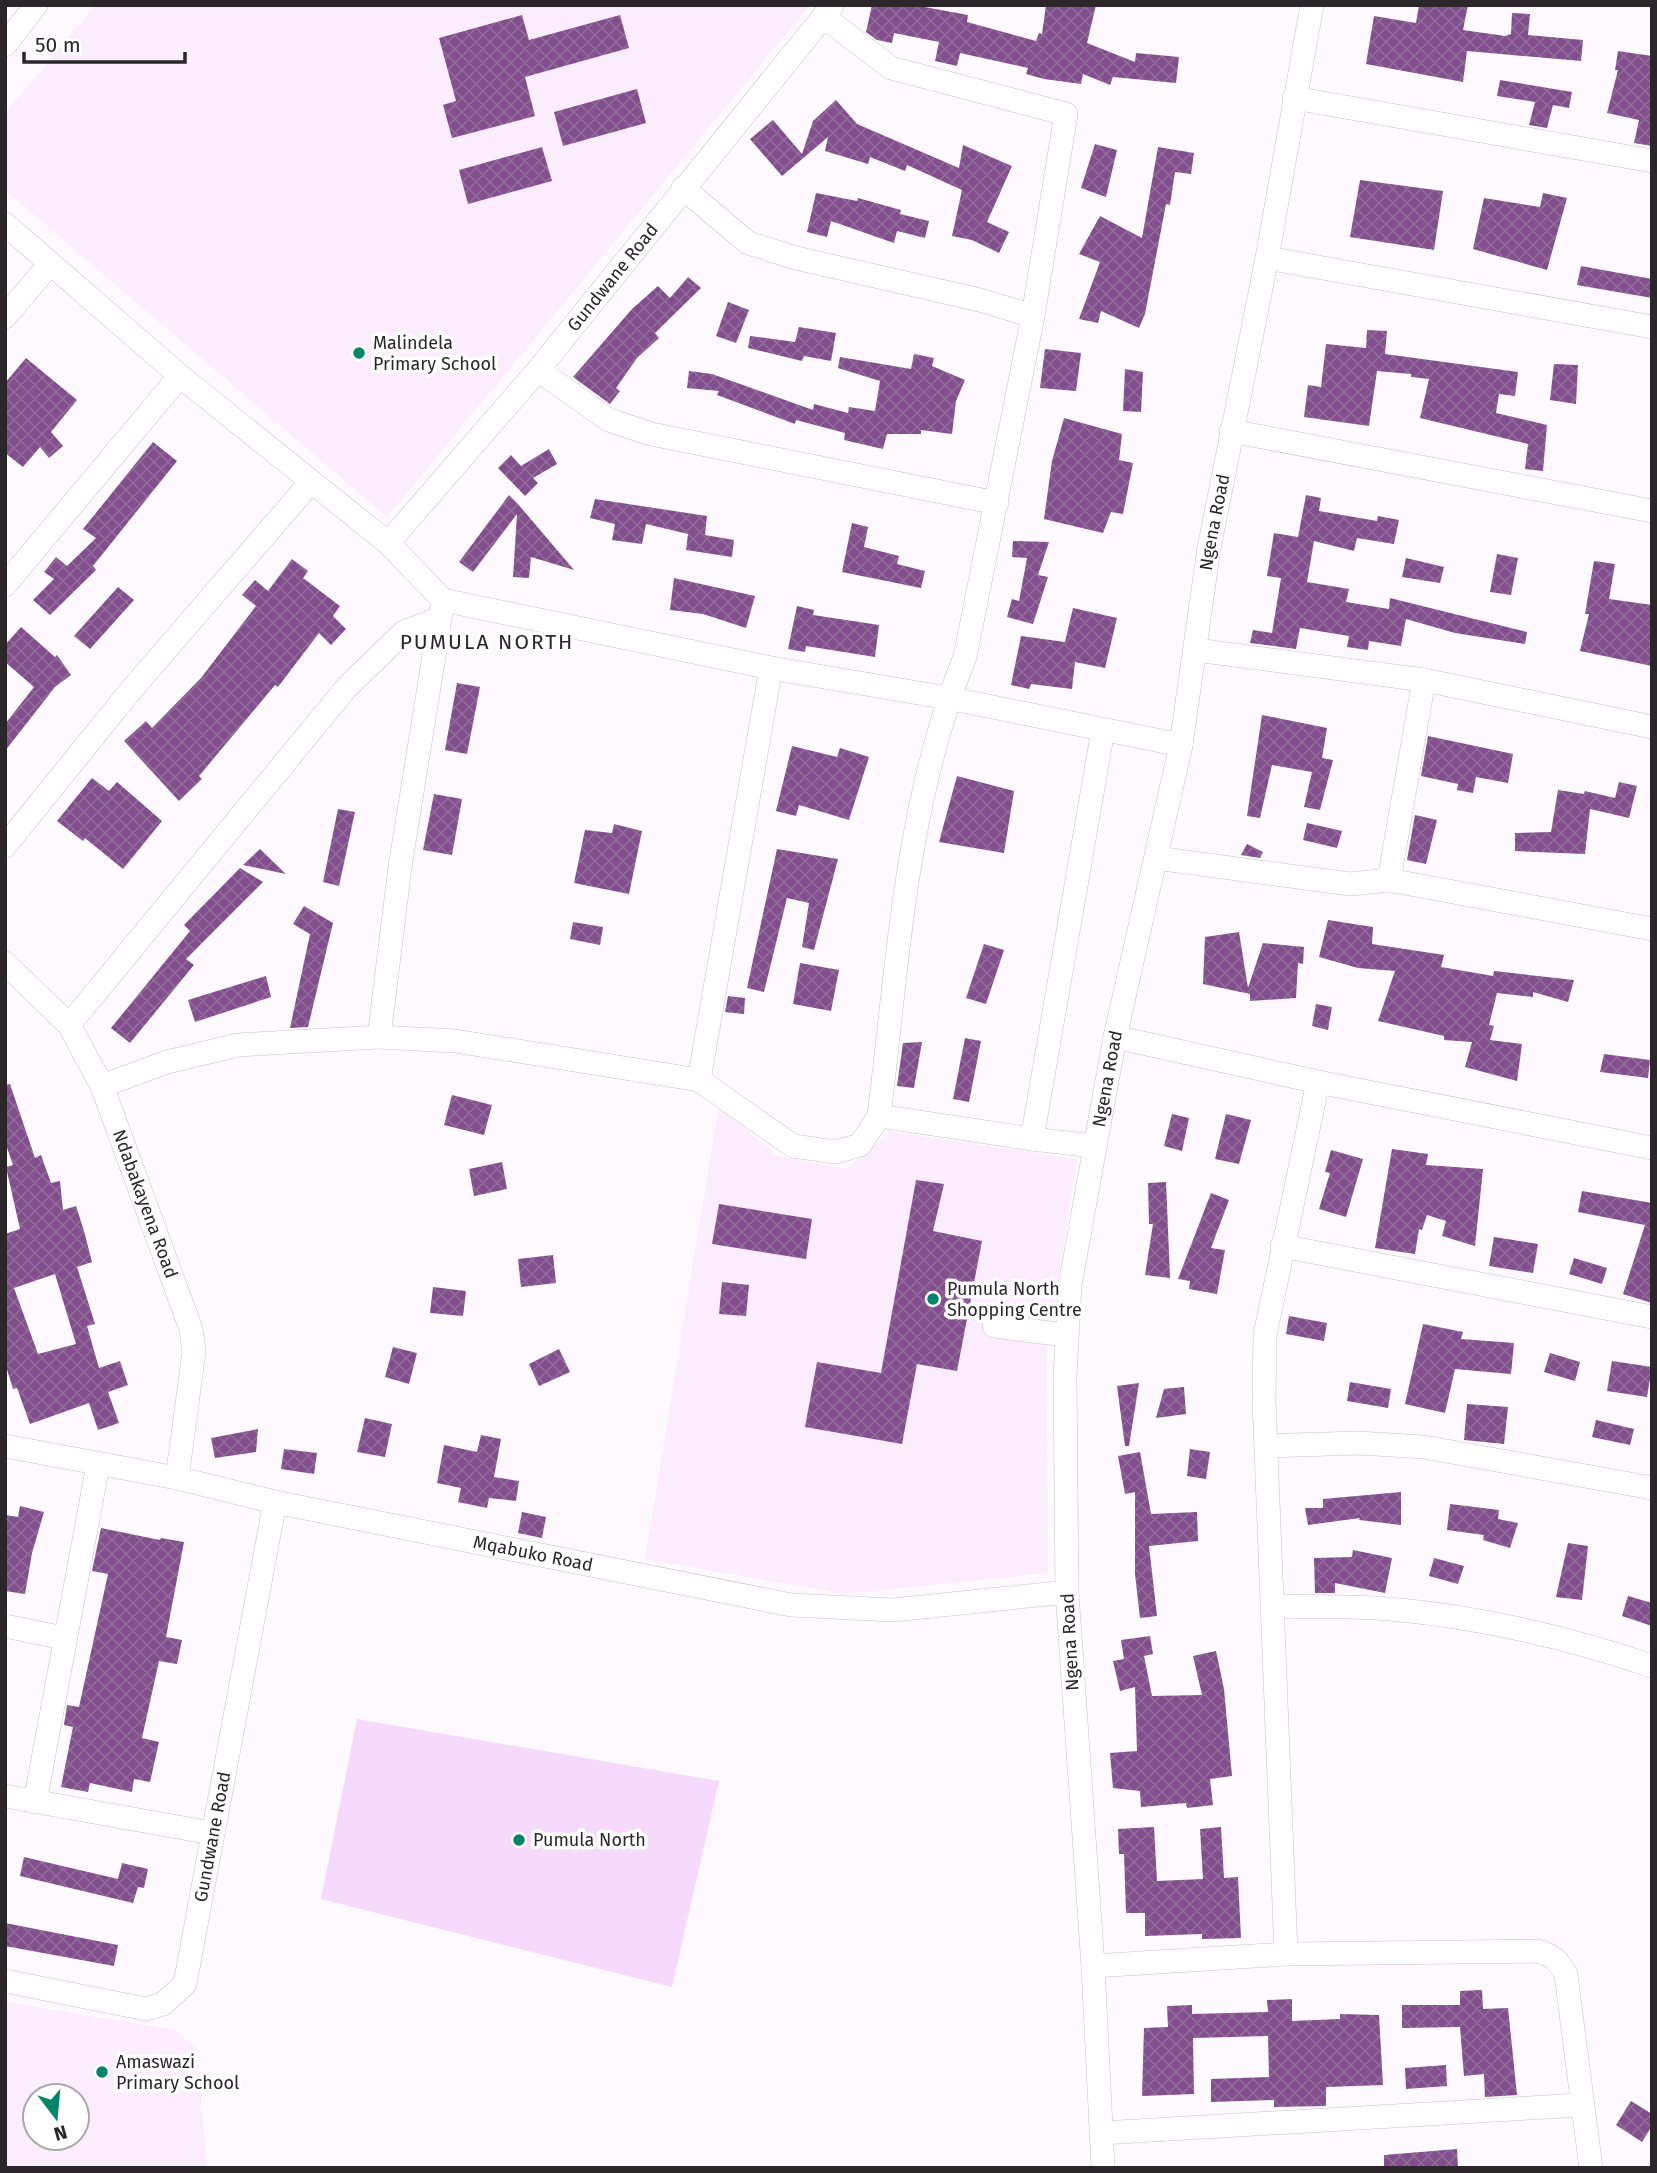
<svg xmlns="http://www.w3.org/2000/svg" width="1657" height="2173" viewBox="0 0 1657 2173" font-family="'Fira Sans',sans-serif">
<style>
.built{fill:#fbecfe;fill-rule:evenodd}
.pitch{fill:#f5dafb}
.building{fill:url(#building-cross-hatch);fill-rule:evenodd}
.lines{fill:none;stroke-linecap:round;stroke-linejoin:round}
.minor-casing{stroke:#c7bfc9;stroke-width:24}
.minor{stroke:#fff;stroke-width:23}
.poi-dot{fill:#038568;stroke:#fff;stroke-width:2.5}
.labels{text-anchor:middle;dominant-baseline:central;stroke-width:7;stroke-linejoin:round;paint-order:stroke}
.street-label{font-size:18px;fill:#2a262a;stroke:#fff}
.poi-label{font-size:18px;fill:#2a262a;stroke:#fff;text-anchor:start}
.quarter-label{font-size:21px;letter-spacing:2px;fill:#2a262a;stroke:#fff}
</style>
<defs>
<pattern id="building-cross-hatch" width="8" height="8" patternUnits="userSpaceOnUse" patternTransform="scale(1.75)"><rect width="8" height="8" fill="#824e8d"/><path d="M0 0l8 8M0 8l8-8" fill="none" stroke="#916a9a"/></pattern>
</defs>
<rect width="100%" height="100%" fill="#fdf9fe"/>
<g class="built">
<path d="M96 5H810L387 517 5 190V113Z"/>
<path d="M719 1105 777 1156 847 1169 891 1132 1077 1159 1047 1349 1048 1573 844 1594 645 1559Z"/>
<path d="M5 2002 175 2030 197 2049 207 2168H5ZM35 2096H77V2138H35Z"/>
</g>
<path class="pitch" d="M357 1719 719 1781 672 1987 321 1899Z"/>
<g class="building">
<path d="M872 5H914L968 15 967 22 1036 41 1039 33 1042 34 1046 5H1096L1087 43 1135 62 1136 53 1179 57 1176 83 1113 77 1110 85 1083 74 1081 84 1044 79 1026 74 1028 68 960 53 957 66 935 61 939 42 894 33 892 43 877 40 866 32Z"/>
<path d="M1419 5H1468L1463 30 1505 36 1511 34 1512 13 1530 14 1528 35 1583 40 1581 61 1467 51 1463 82 1366 64 1374 16 1416 23Z"/>
<path d="M522 15 529 40 620 15 629 48 525 77 535 116 452 138 443 105 456 101 439 38Z"/>
<path d="M1618 51 1652 56V146L1634 143 1639 120 1607 113 1618 70H1615Z"/>
<path d="M1500 80 1572 92 1569 108 1553 105 1547 128 1529 125 1535 102 1497 96Z"/>
<path d="M637 89 646 123 563 146 554 112Z"/>
<path d="M836 100 857 124 959 168 963 145 1012 166 987 222 1009 232 999 253 972 240 952 236 962 190 907 165 905 171 870 157 868 164 825 151 828 137 782 176 750 139 773 120 802 154 813 121Z"/>
<path d="M1095 144 1117 150 1106 197 1081 188Z"/>
<path d="M542 147 552 181 468 204 459 170Z"/>
<path d="M1158 147 1194 153 1191 174 1175 172 1170 205 1166 204 1145 314 1139 328 1101 311 1098 323 1079 319 1100 262 1079 254 1100 216 1142 238Z"/>
<path d="M1360 180 1443 191 1434 250 1350 237Z"/>
<path d="M816 193 857 201 858 198 901 210 900 214 929 221 925 238 897 231 894 243 831 221 827 237 807 232Z"/>
<path d="M1543 193 1567 198 1547 270 1473 249 1484 198 1540 207Z"/>
<path d="M1581 266 1652 279V298L1577 285Z"/>
<path d="M688 277 701 288 655 333 659 338 637 358 616 388 620 391 610 404 573 377 632 309 658 286 670 298Z"/>
<path d="M728 302 749 310 736 343 716 336Z"/>
<path d="M799 327 836 333 831 361 804 356 802 361 748 348 750 336 795 342Z"/>
<path d="M1367 330 1387 331 1385 354 1518 372 1515 396 1499 394 1496 413 1547 425 1543 471 1525 469 1528 444 1420 418 1429 379 1411 377V374L1377 371 1369 426 1304 417 1308 385 1321 387 1326 344 1366 348Z"/>
<path d="M1045 349 1081 353 1076 391 1040 388Z"/>
<path d="M914 354 934 358 932 366 965 380 956 401 952 434 921 430V434H887L883 449 844 440 845 433 796 420 795 424 717 395 719 391 687 388 689 371 712 374 813 410 814 404 848 413 849 407 875 411 880 381 838 368 840 357 911 369Z"/>
<path d="M26 358 77 400 51 432 63 446 49 458 40 447 23 467 5 453V383Z"/>
<path d="M1554 364 1578 365 1576 404 1550 400Z"/>
<path d="M1125 369 1143 372 1141 412 1123 411Z"/>
<path d="M1064 418 1122 434 1119 460 1133 463 1123 514 1111 512 1103 533 1044 519 1052 461Z"/>
<path d="M153 442 177 461 93 566 96 570 50 615 33 600 54 579 44 572 56 557 67 566 96 538 83 529Z"/>
<path d="M549 449 557 464 533 478 538 483 525 496 498 468 511 455 521 466Z"/>
<path d="M509 495 518 504 574 570 531 557 529 578 513 577 517 514 473 572 459 562Z"/>
<path d="M1306 495 1321 498 1319 511 1377 521 1378 516 1399 520 1394 544 1357 538 1354 551 1314 541 1307 582 1349 589 1346 602 1389 609 1390 598 1527 632 1525 644 1455 633 1406 619 1401 646 1369 641 1368 650 1347 647 1349 636 1300 628 1296 649 1250 643 1253 630 1272 633 1281 578 1267 576 1274 533 1298 537Z"/>
<path d="M595 499 707 516 705 535 734 540 732 557 686 550 688 534 646 524 642 544 612 540 615 524 590 518Z"/>
<path d="M852 523 868 527 864 547 899 556 897 564 925 571 921 588 842 572Z"/>
<path d="M1013 541 1049 542 1038 575 1048 577 1033 624 1007 617 1012 599 1019 601 1027 558 1012 557Z"/>
<path d="M1497 554 1518 558 1511 595 1490 592Z"/>
<path d="M1406 558 1444 567 1440 583 1402 577Z"/>
<path d="M292 559 308 571 303 578 340 606 333 616 346 629 331 645 319 633 278 687 275 685 199 776 202 779 179 801 124 741 146 721 152 728 201 678 256 606 242 595 255 580 268 591Z"/>
<path d="M1594 561 1615 564 1609 599 1652 605V666L1580 651 1589 614H1585Z"/>
<path d="M674 578 755 596 746 628 703 614 670 610Z"/>
<path d="M118 587 134 600 90 649 74 636Z"/>
<path d="M797 606 814 610 813 615 879 625 875 657 806 646 805 652 788 649Z"/>
<path d="M1073 608 1117 618 1105 668 1075 662 1072 689 1031 684 1029 689 1011 685 1021 636 1065 642Z"/>
<path d="M21 627 55 657 57 655 71 675 55 687 5 751V724L34 687 5 662V645Z"/>
<path d="M457 683 480 687 467 754 445 750Z"/>
<path d="M1262 715 1327 728 1322 758 1333 760 1320 810 1304 807 1312 772 1272 765 1260 818 1247 816Z"/>
<path d="M1428 736 1513 754 1508 783 1476 777 1473 793 1457 790 1458 784 1421 776Z"/>
<path d="M792 746 837 757 840 748 869 757 849 820 799 805 796 816 776 811Z"/>
<path d="M957 776 1014 791 1004 853 939 842Z"/>
<path d="M92 778 109 791 117 782 162 821 123 869 85 838 83 841 57 821Z"/>
<path d="M1619 782 1637 786 1629 818 1590 809 1585 854 1515 851V833L1551 832 1558 790 1584 794 1585 791 1615 798Z"/>
<path d="M434 794 462 799 452 855 423 850Z"/>
<path d="M338 809 355 812 339 886 323 882Z"/>
<path d="M1415 815 1437 820 1426 864 1407 860Z"/>
<path d="M1307 823 1342 831 1337 848 1303 840Z"/>
<path d="M614 824 642 831 629 894 574 883 585 830 612 833Z"/>
<path d="M1247 844 1263 852 1260 858 1241 855Z"/>
<path d="M260 849 286 874 243 865Z"/>
<path d="M777 849 838 859 814 950 802 947 809 903 787 898 764 992 747 988Z"/>
<path d="M240 868 263 882 186 959 194 965 130 1043 111 1028 190 931 184 925Z"/>
<path d="M304 906 333 923 308 1027 290 1028 310 934 293 924Z"/>
<path d="M1328 920 1373 927 1372 944 1444 955 1441 967 1493 976 1494 971 1574 980 1568 1002 1533 992V997L1497 993 1489 1025 1494 1026 1490 1040 1522 1044 1517 1081 1465 1067 1472 1042 1444 1040V1036L1378 1021 1395 971 1358 968 1319 957Z"/>
<path d="M573 922 603 927 600 945 570 939Z"/>
<path d="M1239 932 1248 988 1263 943 1304 947 1303 964 1298 963 1296 998 1250 1001V994L1203 984 1205 937Z"/>
<path d="M984 944 1004 950 986 1004 966 998Z"/>
<path d="M800 963 839 970 831 1011 793 1004Z"/>
<path d="M266 976 271 997 195 1022 188 1000Z"/>
<path d="M728 996 745 998 744 1014 725 1012Z"/>
<path d="M1316 1004 1332 1007 1328 1030 1312 1026Z"/>
<path d="M965 1038 981 1041 969 1102 953 1099Z"/>
<path d="M922 1042 914 1088 897 1086 903 1043Z"/>
<path d="M1604 1054 1650 1060 1648 1078 1600 1072Z"/>
<path d="M10 1084 35 1158 41 1155 51 1183 60 1181 63 1210 76 1206 84 1231 92 1262 77 1267 95 1324 87 1326 99 1368 120 1361 128 1385 108 1392 119 1423 98 1430 89 1403 30 1424 17 1388 13 1389 5 1363V1234L20 1229 6 1167 13 1165 5 1142V1085ZM55 1274 76 1344 38 1354 14 1288Z"/>
<path d="M452 1095 492 1105 484 1135 444 1125Z"/>
<path d="M1172 1114 1189 1118 1182 1151 1164 1146Z"/>
<path d="M1226 1114 1251 1120 1239 1164 1215 1159Z"/>
<path d="M1392 1149 1428 1154 1426 1165 1483 1169 1475 1246 1442 1236 1446 1221 1427 1215 1422 1230 1419 1229 1415 1254 1375 1248Z"/>
<path d="M1331 1150 1363 1159 1346 1217 1319 1209 1330 1173 1325 1172Z"/>
<path d="M502 1162 507 1189 474 1196 469 1169Z"/>
<path d="M916 1180 944 1184 933 1231 982 1241 957 1371 917 1364 902 1444 805 1427 817 1362 881 1373Z"/>
<path d="M1166 1182 1167 1205 1170 1278 1145 1275 1153 1224H1149L1148 1183Z"/>
<path d="M1582 1191 1652 1203V1303L1623 1294 1645 1225 1578 1212Z"/>
<path d="M1211 1193 1229 1200 1211 1248 1225 1250 1217 1294 1189 1289 1190 1281 1178 1279Z"/>
<path d="M719 1204 812 1219 806 1259 712 1244Z"/>
<path d="M1494 1237 1538 1244 1533 1273 1489 1266Z"/>
<path d="M553 1255 556 1283 521 1287 518 1259Z"/>
<path d="M1574 1258 1607 1268 1602 1284 1569 1274Z"/>
<path d="M722 1282 749 1285 746 1316 719 1314Z"/>
<path d="M433 1287 466 1291 463 1316 430 1313Z"/>
<path d="M1289 1316 1327 1323 1324 1341 1286 1334Z"/>
<path d="M1423 1324 1463 1332 1461 1339 1514 1343 1511 1374 1455 1369 1445 1413 1405 1404Z"/>
<path d="M393 1347 417 1353 409 1384 385 1377Z"/>
<path d="M559 1349 570 1372 539 1386 529 1364Z"/>
<path d="M1550 1353 1580 1362 1575 1381 1544 1372Z"/>
<path d="M1612 1361 1652 1367 1647 1397 1607 1391Z"/>
<path d="M1350 1382 1391 1389 1388 1408 1347 1401Z"/>
<path d="M1139 1383 1129 1446H1125L1117 1386Z"/>
<path d="M1184 1387 1186 1414 1156 1418 1164 1389Z"/>
<path d="M1467 1404 1508 1407 1504 1444 1464 1440Z"/>
<path d="M365 1418 392 1424 385 1457 357 1452Z"/>
<path d="M1596 1420 1634 1429 1630 1445 1592 1437Z"/>
<path d="M258 1429 256 1452 215 1458 211 1438Z"/>
<path d="M481 1435 501 1439 494 1477 519 1481 516 1501 489 1498 487 1508 458 1502 461 1488 437 1483 444 1445 477 1452Z"/>
<path d="M284 1449 317 1453 314 1474 281 1469Z"/>
<path d="M1190 1449 1210 1452 1206 1479 1187 1476Z"/>
<path d="M1140 1452 1151 1514 1197 1512 1198 1541 1149 1546 1157 1616 1140 1618 1135 1574V1492L1125 1494 1118 1456Z"/>
<path d="M1401 1492V1525L1359 1520 1360 1518 1308 1525 1305 1508H1323V1499Z"/>
<path d="M1450 1504 1499 1510 1498 1519 1518 1523 1510 1548 1483 1540 1484 1535 1447 1530Z"/>
<path d="M20 1506 44 1512 32 1553 25 1594 5 1591V1515L18 1517Z"/>
<path d="M522 1512 546 1517 542 1538 518 1533Z"/>
<path d="M101 1528 160 1540 161 1538 184 1542 166 1637 182 1640 177 1664 159 1661 142 1738 159 1742 150 1782 134 1779 132 1792 90 1783 88 1792 61 1787 73 1727 64 1725 67 1705 79 1707 108 1574 92 1571Z"/>
<path d="M1568 1543 1588 1546 1582 1600 1556 1597Z"/>
<path d="M1353 1550 1392 1558 1385 1593 1335 1583V1593H1315L1314 1558 1352 1557Z"/>
<path d="M1434 1558 1464 1566 1458 1584 1429 1576Z"/>
<path d="M1628 1596 1652 1603V1626L1622 1616Z"/>
<path d="M1150 1636 1153 1654 1144 1656 1152 1696 1202 1695 1193 1656 1216 1651 1224 1689 1232 1776 1210 1779 1213 1805 1187 1808 1186 1803 1141 1807 1140 1791 1113 1788 1110 1753 1137 1751 1135 1687 1120 1691 1113 1661 1124 1659 1121 1640Z"/>
<path d="M1154 1827 1157 1881 1203 1879 1200 1829 1221 1827 1224 1878 1238 1877 1241 1938 1202 1939V1934L1145 1936V1913H1126L1124 1854H1119L1118 1829Z"/>
<path d="M24 1857 118 1879 122 1863 148 1869 144 1888 138 1887 133 1903 20 1876Z"/>
<path d="M5 1923 118 1945 114 1966 5 1946Z"/>
<path d="M1482 1990 1483 2009 1508 2008 1517 2095 1485 2097 1484 2074 1464 2076 1460 2027 1402 2028V2005H1460V1991Z"/>
<path d="M1292 1999V2021L1340 2019V2014L1379 2015 1383 2085 1326 2087V2106L1274 2107V2100L1211 2102V2079L1269 2077 1268 2036 1193 2038 1194 2094 1142 2096 1144 2028 1168 2027 1167 2006 1192 2005V2014L1268 2012 1267 2000Z"/>
<path d="M1446 2065 1447 2086 1406 2089 1405 2068Z"/>
<path d="M1631 2101 1652 2114V2126L1642 2142 1616 2125Z"/>
<path d="M1457 2149 1458 2168H1384V2155Z"/>
</g>
<g class="lines">
<defs>
<g id="minor">
<path d="M5 45 36 5"/>
<path d="M1294 98 1652 161"/>
<path d="M683 188 748 243 796 258 980 300 1033 316"/>
<path d="M5 224 180 376 388 543 443 600 771 668 948 698 1181 745"/>
<path d="M1267 258 1652 327"/>
<path d="M5 317 50 264"/>
<path d="M538 370 609 420 651 434 997 503"/>
<path d="M1231 431 1652 511"/>
<path id="s1" d="M388 543 538 370 832 6"/>
<path d="M5 585 180 376"/>
<path d="M1196 650 1424 680 1652 727"/>
<path d="M1424 680 1389 880 1652 929"/>
<path d="M5 846 132 689 311 482"/>
<path d="M1156 858 1350 884 1389 880"/>
<path id="s2" d="M5 963 69 1025 102 1086 191 1329 194 1352 177 1478"/>
<path d="M69 1025 347 687 404 632 438 619"/>
<path d="M379 1037 455 1041 699 1080 793 1146 836 1152 860 1145 879 1116C898 962 906 801 965 657L1033 316 1066 114 891 68 824 17"/>
<path d="M1115 1037 1318 1082 1652 1148"/>
<path d="M699 1080 771 668"/>
<path d="M102 1086 167 1062 238 1045 379 1037 400 867 443 600"/>
<path d="M879 1116 1032 1139 1103 730"/>
<path d="M1032 1139 1094 1146"/>
<path d="M1282 1246 1652 1317"/>
<path d="M994 1326 1065 1335"/>
<path id="s3" d="M5 1446 177 1478 275 1502 791 1605 893 1610 1067 1592"/>
<path d="M1266 1446 1358 1443 1424 1447 1652 1488"/>
<path d="M1272 1606C1311 1607 1351 1606 1390 1609 1479 1617 1567 1637 1652 1666"/>
<path d="M5 1626 64 1638"/>
<path d="M5 1796 211 1833"/>
<path d="M35 1802 98 1465"/>
<path d="M1286 1954 1264 1400 1265 1335 1318 1082"/>
<path d="M1093 1966 1286 1954 1537 1951C1553 1955 1559 1961 1566 1975L1591 2168"/>
<path id="s4" d="M5 1981 146 2009 163 2004 185 1984 275 1502"/>
<path d="M1102 2133 1581 2105"/>
<path id="s5" d="M1103 2168 1093 1966 1067 1592 1065 1376 1070 1285 1115 1037 1181 745 1209 548 1267 258 1312 5"/>
</g>
</defs>
<use href="#minor" class="minor-casing"/>
<use href="#minor" class="minor"/>
</g>
<g class="poi-dot">
<circle cx="359" cy="353" r="7"/>
<circle cx="933" cy="1299" r="7"/>
<circle cx="519" cy="1840" r="7"/>
<circle cx="102" cy="2072" r="7"/>
</g>
<g class="labels">
<g class="street-label">
<text stroke="none"><textPath href="#s1" startOffset="348">Gundwane Road</textPath></text>
<text stroke="none"><textPath href="#s5" startOffset="1661">Ngena Road</textPath></text>
<text stroke="none"><textPath href="#s5" startOffset="1094">Ngena Road</textPath></text>
<text stroke="none"><textPath href="#s2" startOffset="284">Ndabakayena Road</textPath></text>
<text stroke="none"><textPath href="#s3" startOffset="539">Mqabuko Road</textPath></text>
<text transform="translate(1070 1642) rotate(-93)">Ngena Road</text>
<text stroke="none"><textPath href="#s4" startOffset="341">Gundwane Road</textPath></text>
</g>
<g class="poi-label">
<text x="373" y="343">Malindela<tspan x="373" dy="21">Primary School</tspan></text>
<text x="947" y="1289">Pumula North<tspan x="947" dy="21">Shopping Centre</tspan></text>
<text x="533" y="1840">Pumula North</text>
<text x="116" y="2062">Amaswazi<tspan x="116" dy="21">Primary School</tspan></text>
</g>
<g class="quarter-label">
<text x="487" y="642">PUMULA NORTH</text>
</g>
</g>
<rect width="1657" height="2173" fill="none" stroke="#2a262a" stroke-width="14"/>
<g transform="translate(56 2117) rotate(164)"><circle r="33" fill="#ffffff" stroke="#aaa8aa" stroke-width="2"/>
<path d="M0-5L12 26L0 18L-12 26Z" fill="#038568"/>
<text y="-10" font-size="19" font-weight="bold" text-anchor="middle" fill="#2a262a">N</text>
</g>
<path d="M24 52v10h161v-10" fill="none" stroke="#2a262a" stroke-width="3.5"/>
<text x="35" y="52" font-size="21" fill="#2a262a" stroke="#ffffff" stroke-width="5" paint-order="stroke">50 m</text>
</svg>
